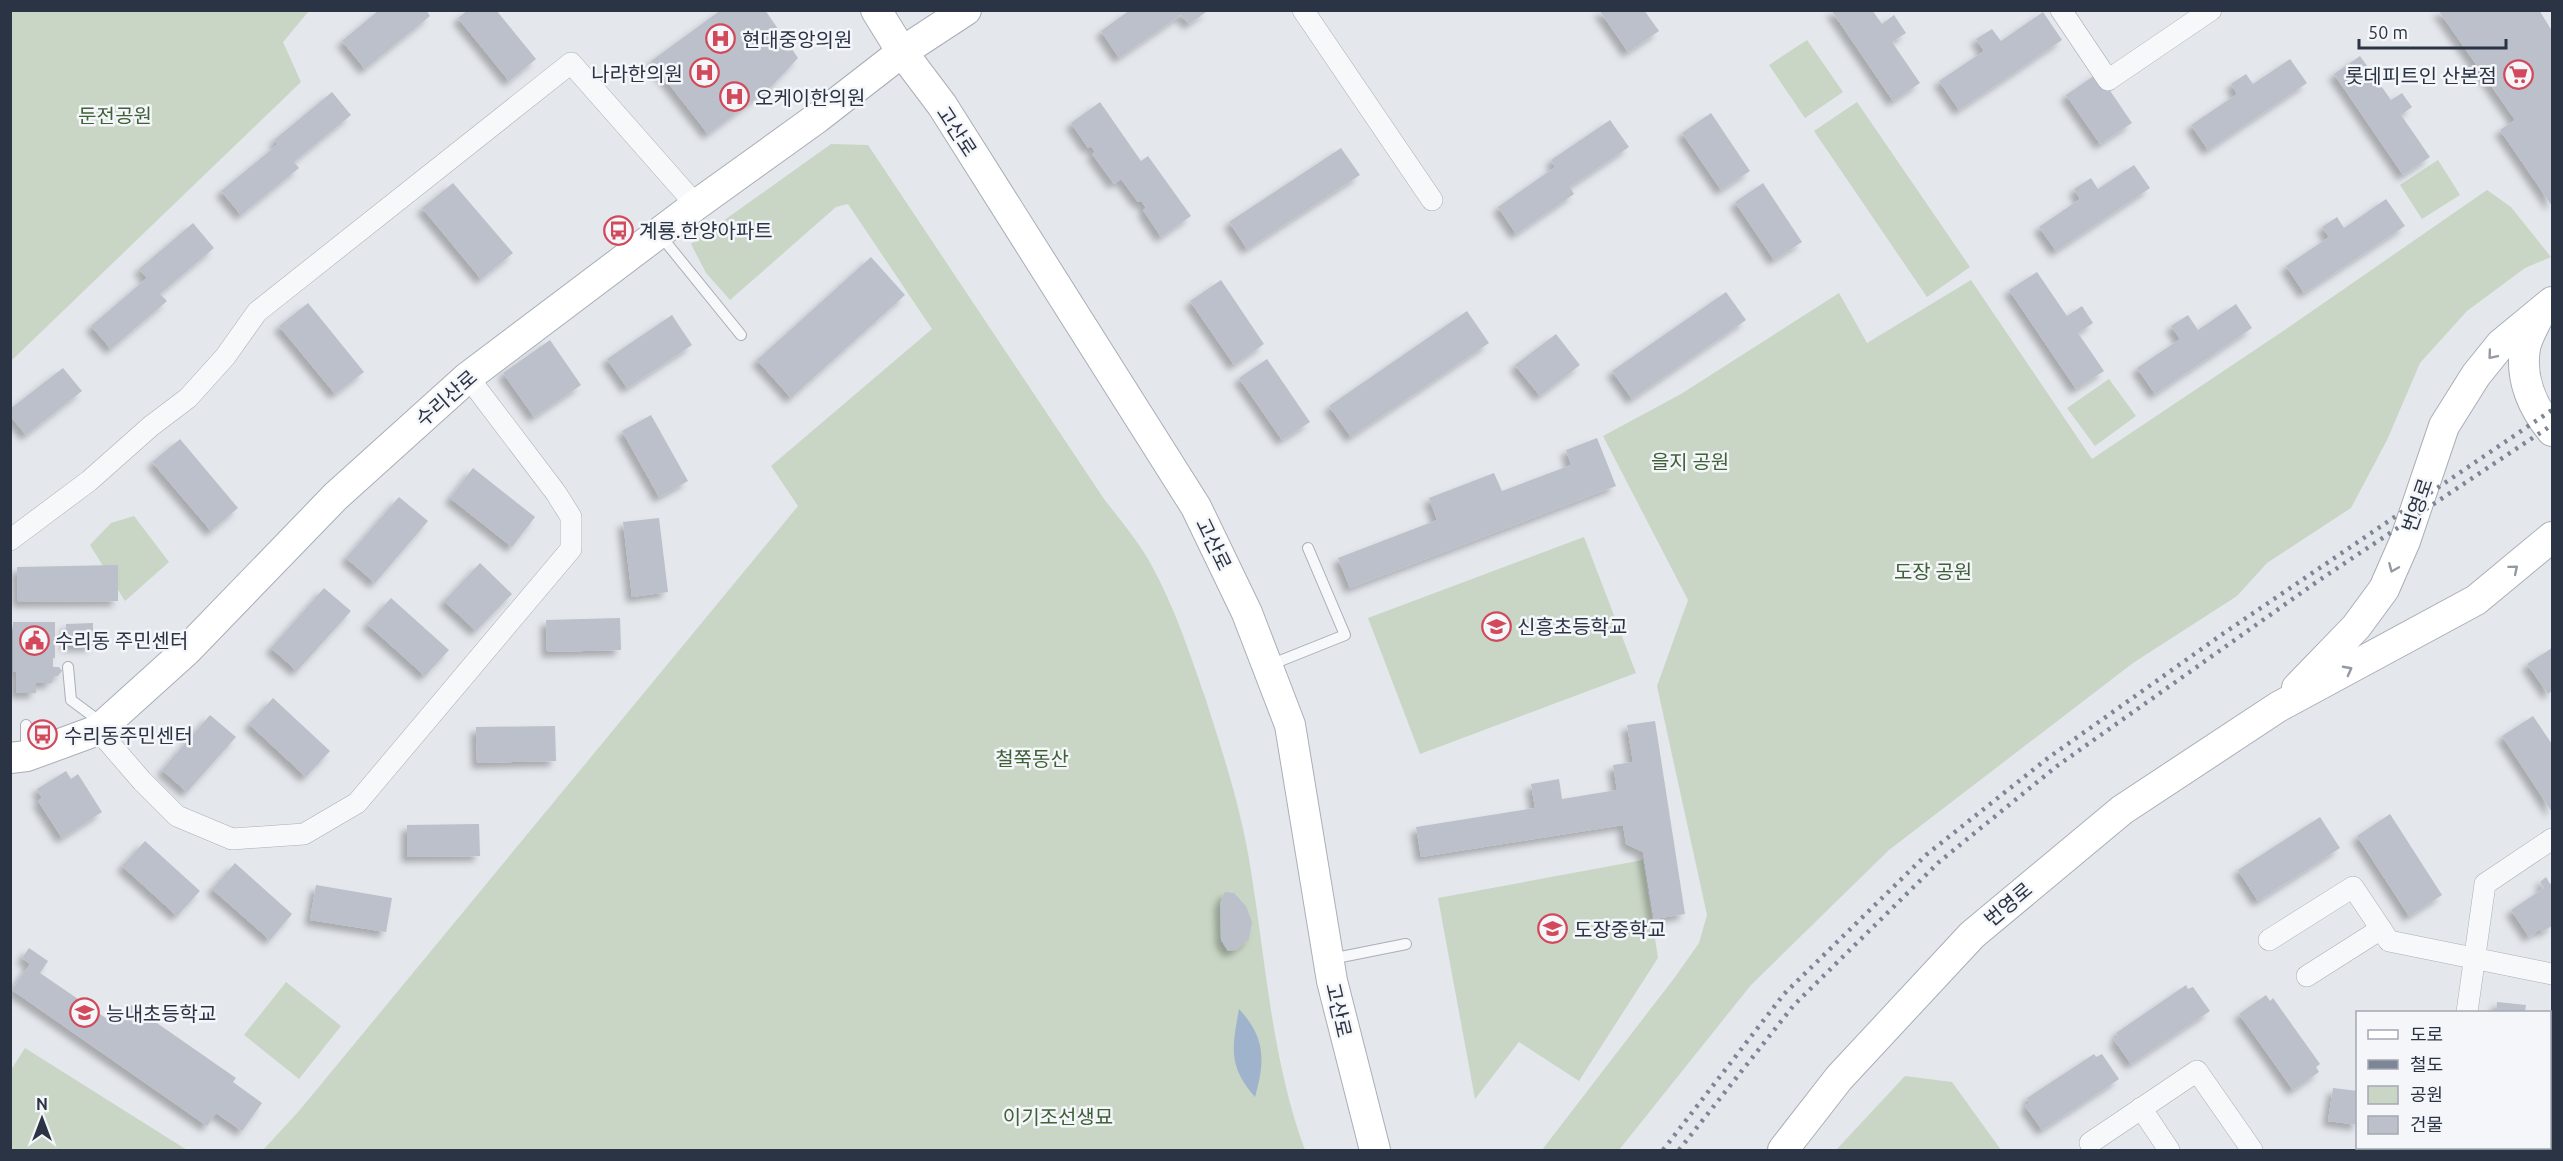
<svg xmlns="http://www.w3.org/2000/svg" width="2563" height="1161" viewBox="0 0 2563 1161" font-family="Ubuntu,'Noto Sans KR',sans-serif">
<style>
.green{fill:#c9d6c5}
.water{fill:#9fb4cc}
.building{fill:#bbc0ca;filter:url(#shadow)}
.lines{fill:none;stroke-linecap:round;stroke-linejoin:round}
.lane-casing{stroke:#a9aeb7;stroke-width:12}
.street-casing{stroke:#a9aeb7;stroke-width:22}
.secondary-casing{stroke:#a9aeb7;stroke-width:32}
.lane{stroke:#f7f8fa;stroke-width:10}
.street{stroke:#f7f8fa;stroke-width:21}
.secondary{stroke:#fff;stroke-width:30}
.rail{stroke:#7d8696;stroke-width:4.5;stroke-dasharray:3 6;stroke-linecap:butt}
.oneway{stroke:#959aa2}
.labels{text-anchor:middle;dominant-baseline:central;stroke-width:5;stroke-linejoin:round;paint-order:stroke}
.poi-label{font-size:20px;fill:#2b3445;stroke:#f4f6f9;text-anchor:start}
.park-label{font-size:20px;fill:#3f6138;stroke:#f4f6f9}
.street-label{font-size:20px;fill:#2b3445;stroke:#f4f6f9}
</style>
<defs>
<filter id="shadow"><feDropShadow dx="-5.5" dy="5.5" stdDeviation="3" flood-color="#0004"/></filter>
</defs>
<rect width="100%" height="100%" fill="#e4e7ec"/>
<g class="green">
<path d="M11 10 309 11 283 42 301 82 11 361Z"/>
<path d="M1807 40 1843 92 1805 118 1769 65Z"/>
<path d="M1857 102 1970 267 1927 297 1814 131Z"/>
<path d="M831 144 868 145 1104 499C1118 517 1133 535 1145 554 1172 599 1189 651 1206 700 1224 756 1242 812 1251 871 1266 964 1272 1061 1305 1150H263L299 1111 798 506 771 466 932 329 848 204 836 207 730 300 706 273 691 244Z"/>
<path d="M2438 160 2460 195 2422 219 2400 185Z"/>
<path d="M2487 190 2511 207 2551 257 2525 268 2467 311 2420 363 2387 440 2351 508 2267 563 2237 596 2133 663 1889 850 1751 985 1619 1150H1542L1675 977 1699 943 1707 915 1657 686 1688 600 1603 436 1681 394 1839 293 1867 343 1971 280 2092 459 2289 327Z"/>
<path d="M2109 379 2136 416 2095 446 2067 408Z"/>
<path d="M134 516 169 562 125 601 90 545 111 523Z"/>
<path d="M1584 537 1636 673 1420 754 1368 618Z"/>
<path d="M1643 860 1658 958 1579 1081 1519 1042 1475 1099 1438 898Z"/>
<path d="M286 982 341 1026 299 1079 244 1035Z"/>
<path d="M25 1048 187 1150H11V1070Z"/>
<path d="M1905 1076 1952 1082 2001 1150H1836Z"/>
</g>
<path class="water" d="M1239 1009C1266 1038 1265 1061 1255 1097 1228 1066 1232 1048 1239 1009Z"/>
<g class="building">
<path d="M379 10H426L430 16 365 69 342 41Z"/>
<path d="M468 10H496L536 59 509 81 458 18Z"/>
<path d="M721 10H765L798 58 772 86 708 134 651 61Z"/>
<path d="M1130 10H1209L1189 24 1181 15 1119 58 1101 31Z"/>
<path d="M1599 10H1644L1659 31 1628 52Z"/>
<path d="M1831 10H1872L1882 24 1894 15 1906 33 1892 42 1920 83 1893 101Z"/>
<path d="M2438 10H2539L2552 31V206L2500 130 2515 120Z"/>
<path d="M2043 12 2062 40 1959 110 1939 81 1984 51 1976 39 1992 29 2001 41Z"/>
<path d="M2360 56 2391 100 2402 93 2412 107 2401 115 2430 157 2403 175 2334 74Z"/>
<path d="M2290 59 2307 83 2208 150 2191 125 2237 94 2231 84 2246 74 2253 84Z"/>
<path d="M2098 73 2132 123 2100 144 2066 95Z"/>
<path d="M332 92 351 115 294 162 299 168 241 215 221 191 278 144 274 140Z"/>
<path d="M1100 102 1141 161 1148 156 1191 216 1161 237 1143 210 1146 208 1142 202H1138L1121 179 1114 184 1092 154 1095 152 1091 146 1088 148 1071 123Z"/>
<path d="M1711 113 1750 171 1721 190 1682 133Z"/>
<path d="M1610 120 1629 147 1570 187 1574 194 1516 234 1498 207 1555 167 1551 160Z"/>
<path d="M1341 148 1360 175 1247 249 1229 222Z"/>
<path d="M2134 165 2150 188 2056 251 2039 227 2080 199 2074 189 2091 178 2098 189Z"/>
<path d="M453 183 513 253 481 279 422 208Z"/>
<path d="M1763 183 1802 242 1774 260 1735 202Z"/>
<path d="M2386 199 2405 226 2304 293 2286 266 2329 237 2322 227 2337 217 2344 228Z"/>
<path d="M193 223 214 248 160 294 167 301 111 349 91 326 147 278 139 269Z"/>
<path d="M871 257 905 295 791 398 757 360Z"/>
<path d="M2037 272 2067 316 2082 306 2093 323 2078 333 2104 371 2076 389 2009 290Z"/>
<path d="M1221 280 1264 344 1234 365 1190 301Z"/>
<path d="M1726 292 1746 320 1632 399 1612 371Z"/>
<path d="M308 303 364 372 335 394 279 326Z"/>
<path d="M2236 304 2252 328 2155 394 2137 368 2180 339 2171 326 2188 315 2198 330Z"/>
<path d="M1467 311 1489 343 1351 437 1329 406Z"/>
<path d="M672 315 692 345 627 388 607 359Z"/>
<path d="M1556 334 1580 365 1540 396 1515 365Z"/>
<path d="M550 340 581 385 534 417 503 373Z"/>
<path d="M1267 359 1310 422 1282 440 1239 378Z"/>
<path d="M63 368 82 391 26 435 10 416V409Z"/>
<path d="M651 415 688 481 659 497 622 431Z"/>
<path d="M1597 438 1616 486 1350 588 1338 558 1437 520 1429 498 1494 473 1502 491 1571 465 1566 450Z"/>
<path d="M180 439 238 508 211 531 152 462Z"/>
<path d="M473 468 535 517 512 547 450 498Z"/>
<path d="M399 497 428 521 375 583 346 558Z"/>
<path d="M659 518 668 592 632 597 623 522Z"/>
<path d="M480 563 512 594 476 631 444 601Z"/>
<path d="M118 565V601L18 602 17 567Z"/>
<path d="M324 588 351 611 297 671 271 648Z"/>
<path d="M391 598 449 650 425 676 367 624Z"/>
<path d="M620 618 621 650 547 652 546 620Z"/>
<path d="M13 622H55V658H53V667H59L62 671 58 676H52V683H36V693H16V672H13Z"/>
<path d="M93 623V646H66V624Z"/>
<path d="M2552 648V691L2548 694 2527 664Z"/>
<path d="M273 698 330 751 306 777 249 724Z"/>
<path d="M210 715 236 737 187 792 162 770Z"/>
<path d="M2533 716 2552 744V812L2502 736Z"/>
<path d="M1655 721 1685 914 1654 919 1643 852 1626 844 1623 825 1421 857 1416 827 1535 808 1531 784 1559 779 1562 799 1617 790 1613 765 1633 762 1627 725Z"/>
<path d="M555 726 556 761 477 763 476 727Z"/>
<path d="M66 771 71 779 78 774 102 812 62 838 38 801 42 798 37 789Z"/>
<path d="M2390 814 2442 895 2409 916 2357 836Z"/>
<path d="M2320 817 2340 848 2258 901 2238 870Z"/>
<path d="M479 824 480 856 407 857V825Z"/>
<path d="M145 841 200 891 177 916 122 866Z"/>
<path d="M235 863 292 914 270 940 212 889Z"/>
<path d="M2546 877 2550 884 2552 882V926L2542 932 2540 929 2529 937 2511 910 2544 888 2540 882Z"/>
<path d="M316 885 392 898 386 932 310 920Z"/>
<path d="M1225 892 1234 893 1246 906 1252 922 1249 939 1236 950 1228 951 1221 940 1220 903Z"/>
<path d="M29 948 48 961 40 973 116 1025 131 1005 236 1078 233 1082 262 1103 242 1131 216 1113 207 1126 12 990 30 964 22 958Z"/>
<path d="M2186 985 2188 989 2193 987 2210 1011 2131 1064 2114 1040 2119 1037 2116 1033Z"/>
<path d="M2266 995 2270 1001 2273 998 2320 1064 2316 1067 2319 1072 2293 1090 2239 1014Z"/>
<path d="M2497 1002 2526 1005 2525 1012H2496Z"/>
<path d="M2094 1054 2096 1057 2102 1054 2119 1079 2042 1130 2025 1106 2030 1103 2027 1098Z"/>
<path d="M2333 1088 2358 1091V1125L2328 1121Z"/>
</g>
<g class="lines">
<defs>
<g id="lane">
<path d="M660 235 741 335"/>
<path d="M1270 665 1345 635 1308 548"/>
<path d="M68 667 71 700 102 723"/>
<path d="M26 725V753"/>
<path d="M1331 959 1406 944"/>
</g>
<g id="street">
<path d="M1303 10 1432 200"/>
<path d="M2061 10 2108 80 2211 10"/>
<path d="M10 540 89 481 151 426 188 398 225 357 257 312 571 63 696 205"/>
<path d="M98 730 142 781 177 816 232 839 304 834 357 803 571 549V517L556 493 468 377"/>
<path d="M2269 940 2353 887 2389 941 2552 974"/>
<path d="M2307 976 2381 929"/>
<path d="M2467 1012 2485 884 2552 839"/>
<path d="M2141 1108 2169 1150"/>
<path d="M2090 1143 2197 1071 2252 1150"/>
<path d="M2447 1150V1148"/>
</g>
<g id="secondary">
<path d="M876 10 902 52 942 105 1196 507 1247 613 1290 725 1332 981 1375 1150"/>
<path d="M2540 313C2535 324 2527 337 2525 348 2520 379 2533 408 2552 431"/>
<path d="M2297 688 2356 627 2384 589 2405 541 2444 426 2476 375 2501 344 2552 302"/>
<path d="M10 758 27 756 98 730 105 724 187 650 336 496 468 377 696 205 817 118 902 52 966 10"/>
<path d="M1783 1150 1839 1078 1972 935 2122 810 2278 707 2476 600 2552 537"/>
</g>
</defs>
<use href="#lane" class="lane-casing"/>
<use href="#street" class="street-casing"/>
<use href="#secondary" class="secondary-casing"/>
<use href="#lane" class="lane"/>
<use href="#street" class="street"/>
<use href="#secondary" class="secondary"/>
<g class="rail">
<path d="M1663 1150 1784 994 1926 855 2048 758 2224 633 2552 410"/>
<path d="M1679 1150 1794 1005 1939 862 2057 766 2318 581 2552 425"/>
</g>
</g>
<defs><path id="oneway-chevron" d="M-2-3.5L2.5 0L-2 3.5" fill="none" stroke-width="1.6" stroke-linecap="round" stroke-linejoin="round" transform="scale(1.5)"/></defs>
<g class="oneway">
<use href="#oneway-chevron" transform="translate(2492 355) rotate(130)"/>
<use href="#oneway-chevron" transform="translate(2393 568) rotate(113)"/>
<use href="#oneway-chevron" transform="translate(2514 569) rotate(-40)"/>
<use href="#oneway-chevron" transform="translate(2348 670) rotate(-28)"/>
</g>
<defs>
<symbol id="hospital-ring" viewBox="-11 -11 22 22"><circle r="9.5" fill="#f4f6f9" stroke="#d1495b" stroke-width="1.5"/><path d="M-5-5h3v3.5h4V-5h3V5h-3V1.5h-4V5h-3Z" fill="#d1495b"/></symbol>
<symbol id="supermarket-ring" viewBox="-11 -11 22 22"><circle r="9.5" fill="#f4f6f9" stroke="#d1495b" stroke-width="1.5"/><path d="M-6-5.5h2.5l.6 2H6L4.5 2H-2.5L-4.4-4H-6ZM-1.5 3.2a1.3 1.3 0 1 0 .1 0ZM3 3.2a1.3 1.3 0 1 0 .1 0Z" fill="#d1495b"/></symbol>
<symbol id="bus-ring" viewBox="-11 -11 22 22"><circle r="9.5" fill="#f4f6f9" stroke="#d1495b" stroke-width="1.5"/><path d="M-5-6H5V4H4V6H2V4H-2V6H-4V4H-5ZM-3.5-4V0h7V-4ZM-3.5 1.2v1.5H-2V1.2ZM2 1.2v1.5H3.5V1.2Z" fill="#d1495b"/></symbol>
<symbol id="school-ring" viewBox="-11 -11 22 22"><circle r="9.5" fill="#f4f6f9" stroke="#d1495b" stroke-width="1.5"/><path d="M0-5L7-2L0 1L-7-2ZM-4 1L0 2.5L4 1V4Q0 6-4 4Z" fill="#d1495b"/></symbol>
<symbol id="civic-ring" viewBox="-11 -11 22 22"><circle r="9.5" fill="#f4f6f9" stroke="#d1495b" stroke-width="1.5"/><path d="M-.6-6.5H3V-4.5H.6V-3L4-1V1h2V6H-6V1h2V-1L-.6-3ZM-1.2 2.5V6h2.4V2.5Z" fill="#d1495b"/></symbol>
</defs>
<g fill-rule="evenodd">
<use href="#hospital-ring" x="704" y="22" width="33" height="33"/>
<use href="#hospital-ring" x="688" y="56" width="33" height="33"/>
<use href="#supermarket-ring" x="2502" y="58" width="33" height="33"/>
<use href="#hospital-ring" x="718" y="80" width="33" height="33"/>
<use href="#bus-ring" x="602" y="214" width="33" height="33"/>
<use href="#school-ring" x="1480" y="610" width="33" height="33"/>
<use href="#civic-ring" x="18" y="624" width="33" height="33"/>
<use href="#bus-ring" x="26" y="718" width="33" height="33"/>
<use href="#school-ring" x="1536" y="912" width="33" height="33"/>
<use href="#school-ring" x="68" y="996" width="33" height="33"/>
</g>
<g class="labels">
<g class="poi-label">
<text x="742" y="39">현대중앙의원</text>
<text x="683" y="73" text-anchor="end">나라한의원</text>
<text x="2497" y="75" text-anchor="end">롯데피트인 산본점</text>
<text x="755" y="97">오케이한의원</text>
<text x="639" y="230">계룡.한양아파트</text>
<text x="1517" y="626">신흥초등학교</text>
<text x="55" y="640">수리동 주민센터</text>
<text x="64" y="735">수리동주민센터</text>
<text x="1574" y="929">도장중학교</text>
<text x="106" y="1013">능내초등학교</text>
</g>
<g class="park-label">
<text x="115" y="115">둔전공원</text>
<text x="1690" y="461">을지 공원</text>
<text x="1933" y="571">도장 공원</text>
<text x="1032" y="758">철쭉동산</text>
<text x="1058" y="1116">이기조선생묘</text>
</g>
<g class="street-label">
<text transform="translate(957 131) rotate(57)">고산로</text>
<text transform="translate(446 398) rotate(-41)">수리산로</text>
<text transform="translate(2417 505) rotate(-71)">번영로</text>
<text transform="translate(1214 544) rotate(64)">고산로</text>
<text transform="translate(2008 904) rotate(-40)">번영로</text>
<text transform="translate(1339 1010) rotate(77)">고산로</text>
</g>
</g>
<rect width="2563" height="1161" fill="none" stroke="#2b3445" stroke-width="24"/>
<rect x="2356" y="1011" width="195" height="138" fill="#f4f6f9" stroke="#a4a8b1" stroke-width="1.5"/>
<rect x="2368" y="1030" width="30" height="9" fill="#ffffff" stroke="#a4a8b1" stroke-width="1.5"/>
<text x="2410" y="1041" font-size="18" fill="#2b3445">도로</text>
<rect x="2368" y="1060" width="30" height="9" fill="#7d8696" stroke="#a4a8b1" stroke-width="1.5"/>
<text x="2410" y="1071" font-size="18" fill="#2b3445">철도</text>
<rect x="2368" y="1086" width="30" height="18" fill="#c9d6c5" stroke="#a4a8b1" stroke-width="1.5"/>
<text x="2410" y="1101" font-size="18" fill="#2b3445">공원</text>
<rect x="2368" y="1116" width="30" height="18" fill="#bbc0ca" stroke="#a4a8b1" stroke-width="1.5"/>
<text x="2410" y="1131" font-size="18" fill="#2b3445">건물</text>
<g transform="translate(42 1119)" stroke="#f4f6f9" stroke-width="4.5" paint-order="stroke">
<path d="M0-4.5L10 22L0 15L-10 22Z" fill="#2b3445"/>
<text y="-9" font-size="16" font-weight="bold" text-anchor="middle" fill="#2b3445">N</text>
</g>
<path d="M2359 39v9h147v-9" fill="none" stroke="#2b3445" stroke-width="3"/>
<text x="2368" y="39" font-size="18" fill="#2b3445" stroke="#f4f6f9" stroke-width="4.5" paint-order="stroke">50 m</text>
</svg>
